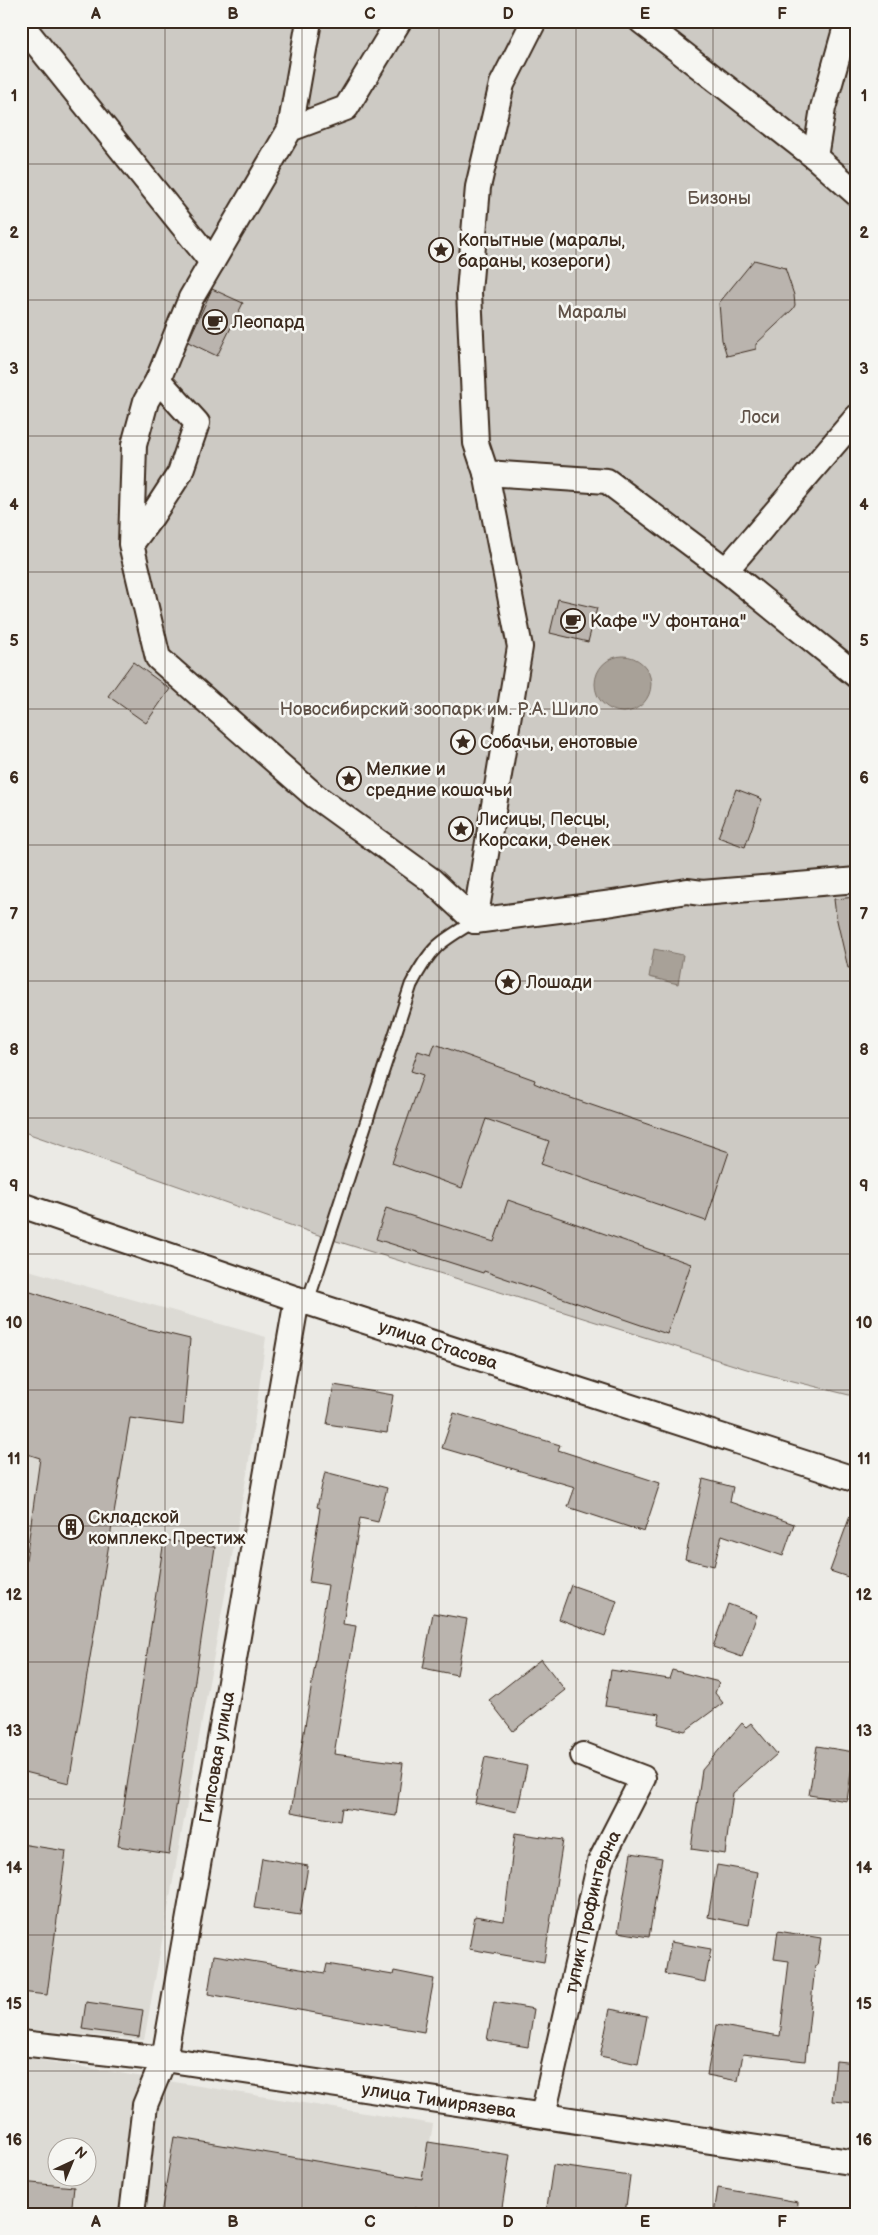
<svg xmlns="http://www.w3.org/2000/svg" width="878" height="2235" viewBox="0 0 878 2235" font-family="'Balsamiq Sans',sans-serif">
<style>
.built{fill:#dcdad4;fill-rule:evenodd}
.green{fill:#cdcac4;stroke:#847a71}
.water{fill:#a8a198;stroke:#7c7167}
.building{fill:#bab4ae;stroke:#3b2a1e}
.lines{fill:none;stroke-linecap:round;stroke-linejoin:round}
.lane-casing{stroke:#3b2a1e;stroke-width:15}
.street-casing{stroke:#3b2a1e;stroke-width:28}
.lane{stroke:#f6f6f2;stroke-width:11}
.street{stroke:#f6f6f2;stroke-width:24}
.grid{fill:none;stroke:#3b2a1e;stroke-width:1;stroke-opacity:0.55}
.labels{text-anchor:middle;dominant-baseline:central;stroke-width:5;stroke-linejoin:round;paint-order:stroke}
.park-label{font-size:18px;fill:#605248;stroke:#f6f6f2}
.poi-label{font-size:18px;fill:#3b2a1e;stroke:#f6f6f2;text-anchor:start}
.street-label{font-size:18px;fill:#3b2a1e;stroke:#f6f6f2}
.neatline{fill:none;stroke:#3b2a1e;stroke-width:2}
.grid-label{font-size:16px;text-anchor:middle;font-weight:bold;fill:#3b2a1e}
</style>
<rect width="100%" height="100%" fill="#ebeae5"/>
<filter id="ink" filterUnits="userSpaceOnUse"><feTurbulence type="fractalNoise" baseFrequency=".02" numOctaves="2"/><feDisplacementMap in="SourceGraphic" scale="10" xChannelSelector="R" yChannelSelector="G"/><feConvolveMatrix kernelMatrix="1 2 1 2 8 2 1 2 1" color-interpolation-filters="sRGB"/></filter>
<g filter="url(#ink)">
<g class="built">
<path d="M21 1268 266 1337 248 1468 144 2040 21 2029Z"/>
<path d="M21 2057 433 2124 418 2214H21ZM58 2148H88V2178H58Z"/>
</g>
<path class="green" d="M21 21H857V1397L753 1371 330 1239 21 1131Z"/>
<g class="water">
<circle cx="623" cy="684" r="28"/>
<path d="M654 949 683 955 678 984 649 977Z"/>
</g>
<g class="building">
<path d="M754 260 785 268 794 295 795 305 793 309 756 344V349L727 356 722 340 719 303Z"/>
<path d="M212 289 243 303 217 356 188 342Z"/>
<path d="M558 599 597 608 588 642 550 633Z"/>
<path d="M133 662 170 689 146 723 108 696Z"/>
<path d="M736 789 762 799 745 847 718 837Z"/>
<path d="M857 897V967L848 968 836 916 834 899Z"/>
<path d="M435 1044 535 1080 534 1083 562 1095 729 1152 706 1221 541 1164 549 1141 486 1119 462 1188 392 1163 423 1075 411 1071 418 1051 431 1055Z"/>
<path d="M508 1200 691 1264 667 1334 484 1271 483 1273 376 1239 386 1208 494 1242Z"/>
<path d="M21 1289 148 1329 190 1339 183 1425 130 1418 69 1783 21 1771V1596L40 1458 21 1452Z"/>
<path d="M334 1385 393 1395 387 1433 327 1424Z"/>
<path d="M454 1413 560 1445 558 1450 660 1483 644 1532 568 1507 575 1487 442 1448Z"/>
<path d="M325 1472 387 1488 378 1522 360 1518 343 1624 356 1626 334 1754 403 1763 396 1816 342 1808 340 1821 291 1812 328 1585 309 1582 320 1508 317 1507Z"/>
<path d="M703 1479 733 1487 730 1502 794 1524 783 1556 722 1535 714 1566 685 1559Z"/>
<path d="M854 1505 857 1506V1580L830 1571Z"/>
<path d="M164 1540 215 1547 169 1854 118 1846Z"/>
<path d="M571 1585 617 1601 605 1636 559 1619Z"/>
<path d="M728 1604 757 1615 742 1657 713 1647Z"/>
<path d="M433 1613 467 1619 457 1675 423 1668Z"/>
<path d="M541 1659 565 1690 513 1731 489 1700Z"/>
<path d="M611 1670 669 1679 672 1670 719 1682 715 1693 723 1703 685 1731 658 1724 660 1714 605 1706Z"/>
<path d="M742 1723 746 1727 751 1723 777 1754 733 1793 725 1854 691 1849 702 1770Z"/>
<path d="M817 1746 854 1752 847 1801 809 1795Z"/>
<path d="M485 1757 527 1766 517 1812 475 1803Z"/>
<path d="M515 1833 563 1840 544 1962 469 1949 475 1916 504 1921Z"/>
<path d="M21 1844 66 1851 47 1995 21 1992Z"/>
<path d="M631 1853 662 1858 649 1937 618 1932Z"/>
<path d="M262 1858 308 1866 300 1915 254 1908Z"/>
<path d="M717 1865 758 1872 749 1925 708 1917Z"/>
<path d="M778 1931 821 1938 817 1966H815L805 2061 743 2054 738 2081 707 2075 716 2025 780 2036 789 1961 774 1959Z"/>
<path d="M671 1942 711 1949 705 1982 665 1974Z"/>
<path d="M214 1955 325 1973 327 1964 393 1975 394 1971 434 1979 424 2032 208 1994Z"/>
<path d="M86 2002 143 2010 139 2037 82 2029Z"/>
<path d="M494 2002 534 2009 528 2047 487 2040Z"/>
<path d="M610 2009 647 2016 638 2064 600 2056Z"/>
<path d="M836 2061 857 2063V2103L832 2101Z"/>
<path d="M174 2137 422 2179 428 2142 510 2155 501 2214H449L414 2208 413 2214H161Z"/>
<path d="M553 2165 630 2176 625 2214H546Z"/>
<path d="M21 2182 74 2187 71 2214H21Z"/>
<path d="M718 2188 798 2202 797 2214H714Z"/>
</g>
<g class="lines">
<defs>
<path id="lane" d="M308 1301 411 985C430 948 439 942 475 921"/>
<g id="street">
<path d="M534 21 502 84 478 187 469 292 476 443 486 473 607 481 726 570 857 417"/>
<path d="M641 21 815 157 857 194"/>
<path d="M21 24 212 262"/>
<path d="M290 129 309 21"/>
<path d="M815 157 823 108 846 26 852 21"/>
<path d="M158 380 191 298 290 129 346 108 399 21"/>
<path d="M131 544 134 445 146 401 158 380 197 423 180 473 152 516 131 544 158 658 315 796 431 880 475 921"/>
<path d="M726 570 857 676"/>
<path d="M475 921 520 647 486 473"/>
<path d="M475 921 613 903 687 891 702 893 857 880"/>
<path id="s1" d="M21 1205 297 1299 857 1480"/>
<path id="s2" d="M21 2043 164 2059 857 2163"/>
<path id="s3" d="M543 2115 600 1862 643 1778 583 1755"/>
<path id="s4" d="M132 2214 145 2105 164 2059 297 1299"/>
</g>
</defs>
<use href="#lane" class="lane-casing"/>
<use href="#street" class="street-casing"/>
<use href="#lane" class="lane"/>
<use href="#street" class="street"/>
</g>
</g>
<path class="grid" d="M165 21V2214M302 21V2214M439 21V2214M576 21V2214M713 21V2214M21 164H857M21 300H857M21 436H857M21 572H857M21 709H857M21 845H857M21 981H857M21 1118H857M21 1254H857M21 1390H857M21 1526H857M21 1662H857M21 1799H857M21 1935H857M21 2071H857"/>
<defs>
<symbol id="sight-ring" viewBox="-11 -11 22 22"><circle r="9.5" fill="#f6f6f2" stroke="#3b2a1e" stroke-width="1.5"/><path d="M0-6L1.8-2.2L6-1.7L2.9 1.2L3.7 5.4L0 3.3L-3.7 5.4L-2.9 1.2L-6-1.7L-1.8-2.2Z" fill="#3b2a1e"/></symbol>
<symbol id="cafe-ring" viewBox="-11 -11 22 22"><circle r="9.5" fill="#f6f6f2" stroke="#3b2a1e" stroke-width="1.5"/><path d="M-5.5-4.5H6V0H3Q3 3.5 0 3.5H-2.5Q-5.5 3.5-5.5 0ZM3-3.2v2h1.7v-2ZM-6 4.5H4V6H-6Z" fill="#3b2a1e"/></symbol>
<symbol id="building-ring" viewBox="-11 -11 22 22"><circle r="9.5" fill="#f6f6f2" stroke="#3b2a1e" stroke-width="1.5"/><path d="M-4-6H4V6H1V3H-1V6H-4ZM-2.5-4.3h1.7v1.8h-1.7ZM.8-4.3h1.7v1.8H.8ZM-2.5-1h1.7V.8h-1.7ZM.8-1h1.7V.8H.8Z" fill="#3b2a1e"/></symbol>
</defs>
<g fill-rule="evenodd">
<use href="#sight-ring" x="427" y="236" width="28" height="28"/>
<use href="#cafe-ring" x="201" y="308" width="28" height="28"/>
<use href="#cafe-ring" x="559" y="607" width="28" height="28"/>
<use href="#sight-ring" x="449" y="728" width="28" height="28"/>
<use href="#sight-ring" x="335" y="765" width="28" height="28"/>
<use href="#sight-ring" x="447" y="815" width="28" height="28"/>
<use href="#sight-ring" x="494" y="968" width="28" height="28"/>
<use href="#building-ring" x="57" y="1513" width="28" height="28"/>
</g>
<g class="labels">
<g class="park-label">
<text x="719" y="198">Бизоны</text>
<text x="592" y="312">Маралы</text>
<text x="760" y="417">Лоси</text>
<text x="439" y="709">Новосибирский зоопарк им. Р.А. Шило</text>
</g>
<g class="poi-label">
<text x="458" y="240">Копытные (маралы,<tspan x="458" dy="21">бараны, козероги)</tspan></text>
<text x="232" y="322">Леопард</text>
<text x="590" y="621">Кафе "У фонтана"</text>
<text x="480" y="742">Собачьи, енотовые</text>
<text x="366" y="769">Мелкие и<tspan x="366" dy="21">средние кошачьи</tspan></text>
<text x="478" y="819">Лисицы, Песцы,<tspan x="478" dy="21">Корсаки, Фенек</tspan></text>
<text x="526" y="982">Лошади</text>
<text x="88" y="1517">Складской<tspan x="88" dy="21">комплекс Престиж</tspan></text>
</g>
<g class="street-label">
<text stroke="none"><textPath href="#s1" startOffset="440">улица Стасова</textPath></text>
<text stroke="none"><textPath href="#s4" startOffset="466">Гипсовая улица</textPath></text>
<text stroke="none"><textPath href="#s3" startOffset="209">тупик Профинтерна</textPath></text>
<text stroke="none"><textPath href="#s2" startOffset="422">улица Тимирязева</textPath></text>
</g>
</g>
<rect width="878" height="2235" fill="none" stroke="#f6f6f2" stroke-width="55"/>
<g transform="translate(72 2162) rotate(44)"><circle r="24" fill="#f6f6f2" stroke="#aba49d"/>
<path d="M0-4L9 19L0 12L-9 19Z" fill="#3b2a1e"/>
<text y="-8" font-size="14" font-weight="bold" text-anchor="middle" fill="#3b2a1e">N</text>
</g>
<rect x="28" y="28" width="822" height="2180" class="neatline"/>
<g class="grid-label">
<text x="96" y="19">A</text>
<text x="233" y="19">B</text>
<text x="370" y="19">C</text>
<text x="508" y="19">D</text>
<text x="645" y="19">E</text>
<text x="782" y="19">F</text>
<text x="14" y="101">1</text>
<text x="864" y="101">1</text>
<text x="14" y="238">2</text>
<text x="864" y="238">2</text>
<text x="14" y="374">3</text>
<text x="864" y="374">3</text>
<text x="14" y="510">4</text>
<text x="864" y="510">4</text>
<text x="14" y="646">5</text>
<text x="864" y="646">5</text>
<text x="14" y="783">6</text>
<text x="864" y="783">6</text>
<text x="14" y="919">7</text>
<text x="864" y="919">7</text>
<text x="14" y="1055">8</text>
<text x="864" y="1055">8</text>
<text x="14" y="1191">9</text>
<text x="864" y="1191">9</text>
<text x="14" y="1328">10</text>
<text x="864" y="1328">10</text>
<text x="14" y="1464">11</text>
<text x="864" y="1464">11</text>
<text x="14" y="1600">12</text>
<text x="864" y="1600">12</text>
<text x="14" y="1736">13</text>
<text x="864" y="1736">13</text>
<text x="14" y="1873">14</text>
<text x="864" y="1873">14</text>
<text x="14" y="2009">15</text>
<text x="864" y="2009">15</text>
<text x="14" y="2145">16</text>
<text x="864" y="2145">16</text>
<text x="96" y="2227">A</text>
<text x="233" y="2227">B</text>
<text x="370" y="2227">C</text>
<text x="508" y="2227">D</text>
<text x="645" y="2227">E</text>
<text x="782" y="2227">F</text>
</g>
</svg>
